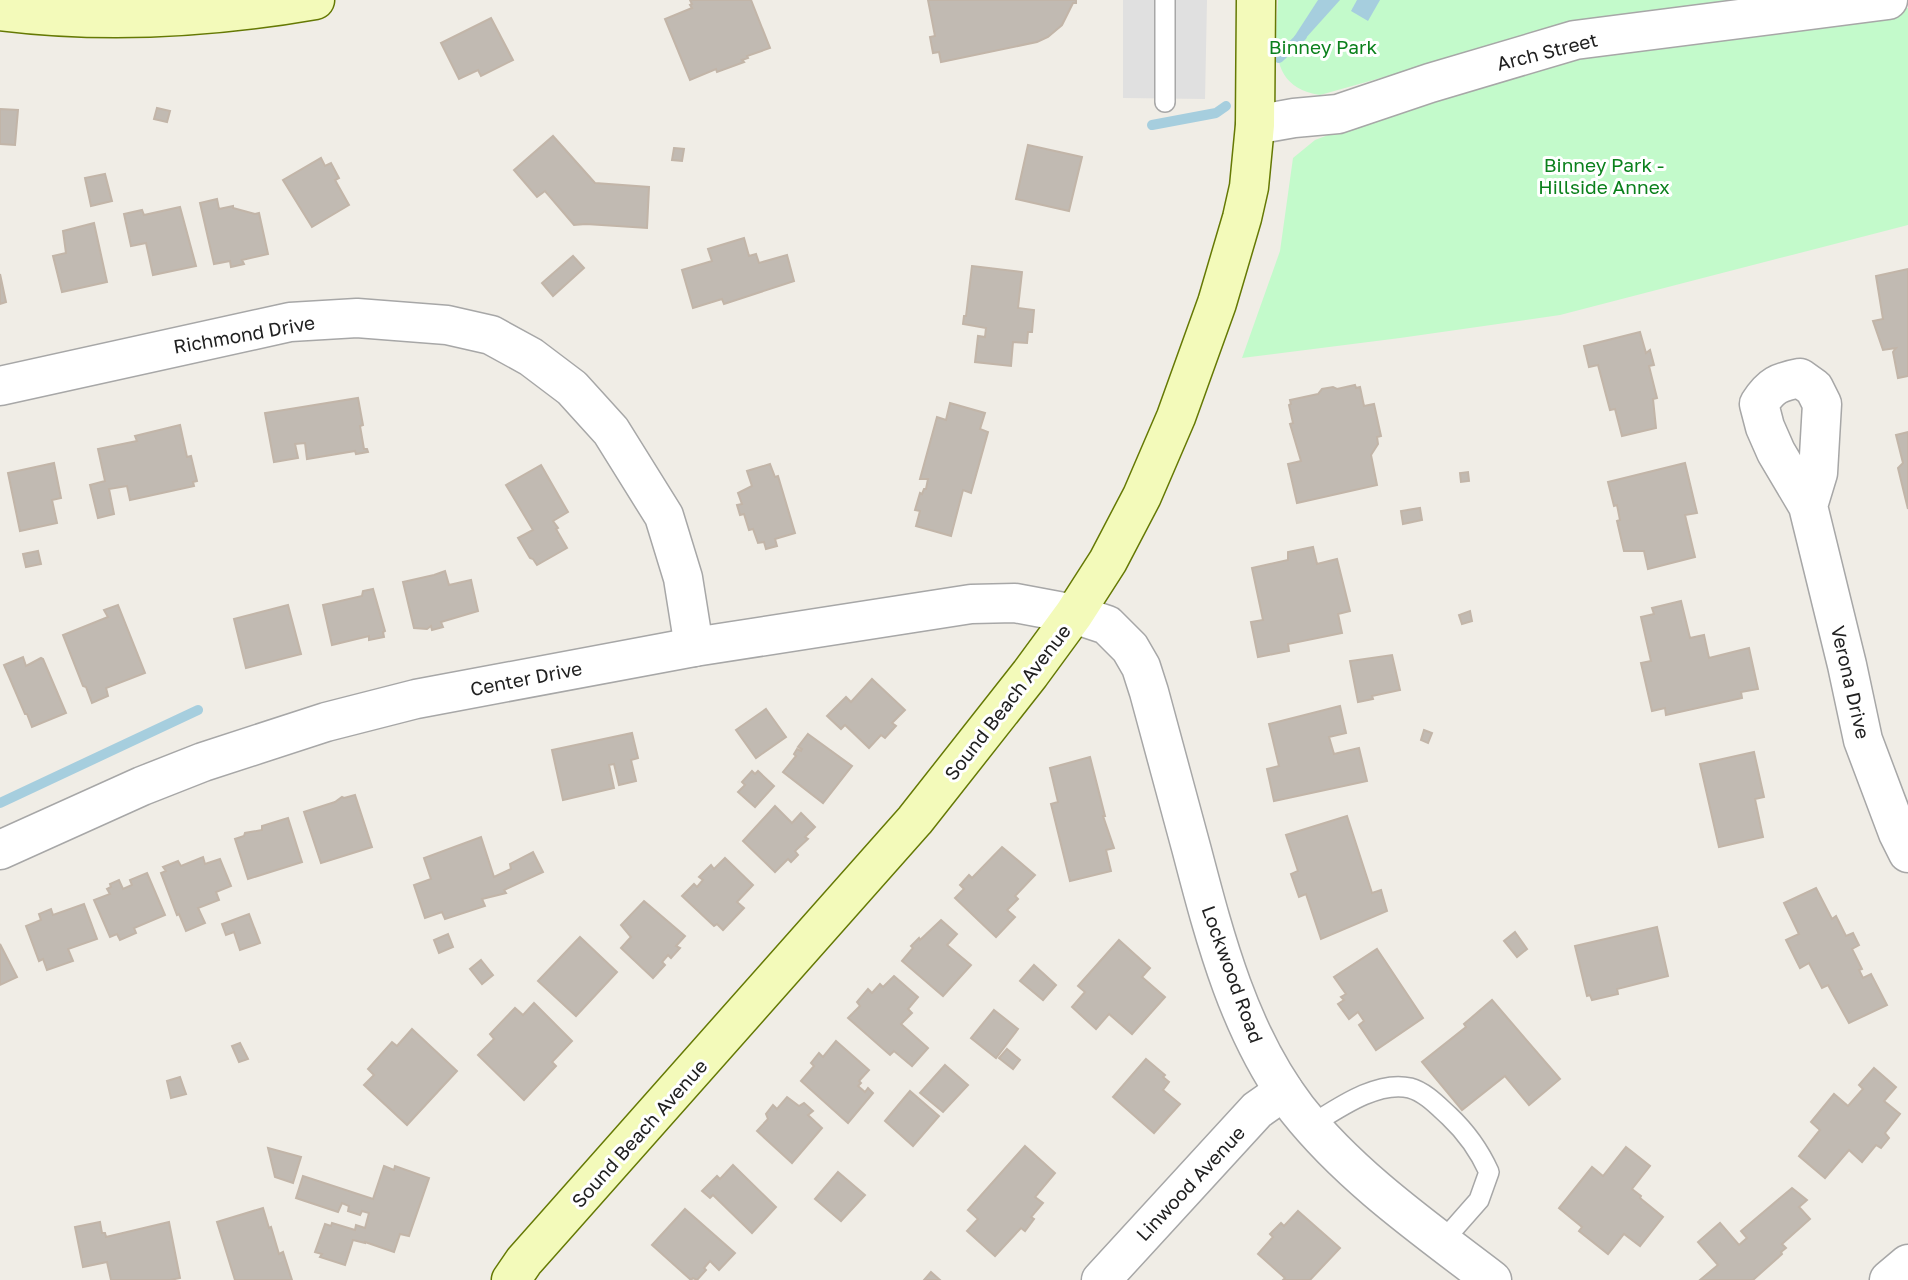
<svg xmlns="http://www.w3.org/2000/svg" width="1908" height="1280" viewBox="0 0 1908 1280" font-family="'Golos Text',sans-serif">
<style>
.park{fill:#c3facb}
.parking{fill:#e0e0e0}
.water{fill:#a6cede}
.lines{fill:none;stroke-linecap:round;stroke-linejoin:round}
.stream{stroke:#a6cede;stroke-width:10}
.building{fill:#c1bab2;stroke:#c2b5a8;stroke-width:2}
.lane-casing{stroke:#a7a7a7;stroke-width:22}
.street-casing{stroke:#a7a7a7;stroke-width:41}
.secondary-casing{stroke:#657904;stroke-width:41}
.lane{stroke:#fff;stroke-width:19}
.street{stroke:#fff;stroke-width:38}
.secondary{stroke:#f3faba;stroke-width:38}
.labels{text-anchor:middle;dominant-baseline:central;stroke-width:6;stroke-linejoin:round;paint-order:stroke}
.park-label{font-size:19px;fill:#0b801c;stroke:#fff}
.street-label{font-size:19px;fill:#202020;stroke:#fff}
</style>
<rect width="100%" height="100%" fill="#f0ede6"/>
<g class="park">
<path d="M1278 0H1818L1563 27 1320 95C1267 87 1276 41 1278 0Z"/>
<path d="M1908 8V225L1560 315 1400 338 1242 358 1280 251 1293 158 1315 140 1438 93 1658 39Z"/>
</g>
<path class="parking" d="M1123 0H1207L1205 99 1123 98Z"/>
<g class="water">
<path d="M1318 0H1340L1295 50 1294 37Z"/>
<path d="M1357 0H1380L1368 21 1351 11Z"/>
</g>
<g class="lines">
<g class="stream">
<path d="M1279 58 1302 36"/>
<path d="M1152 125 1216 113 1226 106"/>
<path d="M0 803 198 710"/>
</g>
</g>
<g class="building">
<path d="M690 0H751L770 48 747 56 748 58 742 60 744 62 717 72 716 69 690 80 665 19 692 8 690 5 692 4Z"/>
<path d="M928 0H1076V3H1073L1062 25 1048 37 1037 42 941 62 939 52 933 53 930 37 935 36Z"/>
<path d="M491 18 513 60 481 76 478 70 459 79 441 43Z"/>
<path d="M157 108 170 111 167 122 154 119Z"/>
<path d="M0 109 18 110 15 145 0 144Z"/>
<path d="M553 136 595 183 649 187 647 228 586 224 574 225 545 191 537 197 514 170Z"/>
<path d="M1028 145 1082 157 1069 211 1016 199Z"/>
<path d="M674 148 684 149 682 161 672 160Z"/>
<path d="M321 158 325 166 331 163 339 178 335 180 349 205 312 227 283 180Z"/>
<path d="M105 174 112 201 91 206 85 178Z"/>
<path d="M217 199 219 209 233 206V208L255 214 259 213 268 254 242 260 244 264 231 267 230 261 214 264 200 203Z"/>
<path d="M180 207 196 266 153 275 146 243 131 246 124 214 142 210 144 215Z"/>
<path d="M94 223 107 282 62 292 53 256 66 253 63 231Z"/>
<path d="M744 238 749 256 756 254 759 263 787 255 794 281 724 304 722 299 693 308 682 270 712 261 708 249Z"/>
<path d="M573 256 584 268 553 296 542 283Z"/>
<path d="M972 266 1022 272 1018 308 1034 310 1032 332H1028L1027 343 1013 342 1011 366 975 362 978 336 985 337 986 328 963 324 964 316H966Z"/>
<path d="M1908 269V376L1898 378 1893 352 1896 348 1883 350 1873 321 1883 319 1876 276Z"/>
<path d="M0 274 6 302 0 304Z"/>
<path d="M1640 332 1646 353 1650 350 1654 365 1649 366 1657 398 1653 399 1656 428 1622 436 1615 409 1610 410 1598 365 1589 367 1584 346Z"/>
<path d="M1355 385 1356 388 1360 387 1364 406 1374 404 1381 436 1377 437 1378 444 1371 455 1377 485 1297 503 1288 464 1301 461 1290 424 1293 423 1289 405 1291 404 1290 400 1318 394 1322 389 1333 387 1337 389Z"/>
<path d="M358 398 363 425 360 426 364 449H367L368 452 356 454 355 451 307 459 305 443 295 444 298 458 274 462 265 413Z"/>
<path d="M950 403 985 413 980 429 988 432 971 493 963 490 951 536 916 526 920 511 915 510 920 493 922 494 924 489H926L928 479H920L937 417 946 420Z"/>
<path d="M180 425 187 457 191 456 197 481 193 482 194 486 130 500 127 486 109 489 114 514 98 518 90 485 105 481 98 449 137 441 135 436Z"/>
<path d="M1908 432V509L1898 468 1903 463 1896 435Z"/>
<path d="M54 463 61 498 52 500 57 523 20 531 8 473Z"/>
<path d="M1685 463 1697 513 1685 515 1695 557 1648 569 1644 551H1624L1617 521 1620 520 1617 505 1614 506 1608 482Z"/>
<path d="M770 464 775 477 778 476 795 533 775 539 777 546 766 549 764 542 758 543 753 529 749 530 744 514 740 515 737 505 742 504 738 493 752 486 747 471Z"/>
<path d="M541 465 568 512 553 521 558 528 556 529 567 548 537 565 533 559 530 558 518 538 533 530 506 485Z"/>
<path d="M1468 472 1469 481 1461 482 1460 473Z"/>
<path d="M1420 508 1422 520 1403 524 1401 511Z"/>
<path d="M1313 547 1317 564 1337 559 1350 611 1338 614 1342 633 1288 644 1289 651 1258 657 1251 622 1263 620 1252 568 1288 560V552Z"/>
<path d="M38 551 41 564 26 567 23 554Z"/>
<path d="M445 571 449 585 471 580 478 611 441 622 443 627 432 630 431 626 427 629 414 628 403 582 434 575Z"/>
<path d="M373 589 385 631 383 632 384 637 369 640V636L332 645 323 605 362 596 363 591Z"/>
<path d="M1681 601 1690 638 1704 635 1709 658 1749 648 1758 689 1741 692 1742 698 1666 715 1665 708 1652 711 1641 663 1651 661 1641 617 1654 614 1652 608Z"/>
<path d="M118 605 145 673 106 688 108 696 92 703 86 687 83 686 63 635 108 617 104 610Z"/>
<path d="M288 605 301 654 246 668 234 619Z"/>
<path d="M1470 611 1472 621 1462 624 1459 615Z"/>
<path d="M1392 655 1400 690 1372 696 1373 699 1358 702 1350 661Z"/>
<path d="M23 657 26 666 41 658 43 659 66 713 32 727 27 714H25L4 665Z"/>
<path d="M872 679 905 710 892 723 896 726 885 738 881 735 869 748 845 725 841 729 827 716 846 697 851 702Z"/>
<path d="M1340 706 1346 733 1329 737 1334 754 1359 748 1367 781 1274 801 1267 769 1279 766 1269 724Z"/>
<path d="M766 709 786 737 756 758 736 730Z"/>
<path d="M1424 730 1432 733 1428 743 1421 740Z"/>
<path d="M632 733 638 758 631 760 636 781 619 785 614 764 609 765 614 788 563 800 552 750Z"/>
<path d="M808 734 852 766 823 803 783 772 796 756 794 754 797 749 801 751 802 749 798 747Z"/>
<path d="M1754 752 1764 797 1755 799 1763 837 1719 847 1700 764Z"/>
<path d="M1090 757 1105 816H1103L1114 848 1106 850 1111 871 1070 881 1051 804 1058 802 1050 768Z"/>
<path d="M752 771 755 774 758 771 774 786 755 807 738 792 745 785 742 782Z"/>
<path d="M355 795 372 847 321 863 304 812 335 802 342 797 344 798Z"/>
<path d="M775 806 792 823 801 813 815 827 805 837 808 839 795 851 798 855 791 862 788 859 775 872 743 841Z"/>
<path d="M1347 816 1372 893 1381 890 1387 911 1321 939 1306 894 1299 897 1291 874 1298 871 1286 835Z"/>
<path d="M288 818 302 862 248 879 235 839 244 836 245 833 262 830V826Z"/>
<path d="M481 837 494 877 511 869 510 864 533 852 543 872 504 890 506 893 482 899 485 906 445 919 442 912 425 918 414 885 431 879 424 858Z"/>
<path d="M1002 847 1035 875 1015 896 1018 899 1007 910 1015 917 996 937 955 898 964 889 960 885 969 875 972 878Z"/>
<path d="M203 857 205 864 220 859 231 886 216 892 219 900 198 908 205 923 186 931 179 914 177 915 161 873 166 871 163 867 178 861 181 866Z"/>
<path d="M725 858 753 885 737 902 744 908 723 930 717 924 714 926 682 896 694 884 697 887 703 880 699 877 711 865 714 869Z"/>
<path d="M147 873 165 915 134 928 136 933 120 940 117 934 110 937 94 900 110 894 107 889 111 887 110 884 119 880 123 889 132 885 130 880Z"/>
<path d="M1816 888 1832 919 1836 916 1846 936 1853 933 1859 945 1852 949 1862 969 1859 970 1863 978 1871 974 1887 1005 1849 1023 1828 985 1822 988 1809 963 1800 968 1786 940 1799 934 1784 903Z"/>
<path d="M644 901 685 936 676 946 680 948 671 958 668 955 662 962 665 965 653 978 621 948 631 937 621 925Z"/>
<path d="M84 904 97 939 68 949 73 961 47 970 43 959 39 961 26 926 41 920 39 914 51 909 53 915Z"/>
<path d="M249 914 260 943 240 950 234 932 226 935 222 924Z"/>
<path d="M941 920 957 934 947 945 971 965 943 996 902 961 913 948 911 946 919 938 920 940Z"/>
<path d="M1657 927 1668 976 1617 989 1618 994 1592 1000 1590 995 1587 996 1575 946Z"/>
<path d="M1515 932 1527 949 1517 957 1504 941Z"/>
<path d="M448 934 453 947 439 953 434 940Z"/>
<path d="M580 937 617 972 576 1016 538 981Z"/>
<path d="M1119 940 1150 968 1142 977 1165 997 1132 1034 1109 1014 1096 1029 1072 1007 1085 992 1078 986Z"/>
<path d="M0 944 17 977 0 985Z"/>
<path d="M1377 949 1423 1018 1376 1050 1359 1025 1364 1021 1358 1012 1349 1019 1338 1004 1344 1000 1341 997 1346 994 1334 977Z"/>
<path d="M481 960 493 975 482 984 470 969Z"/>
<path d="M1034 965 1056 985 1043 1000 1020 981Z"/>
<path d="M894 976 918 997 908 1009 912 1013 901 1024 928 1048 912 1066 894 1051 890 1055 848 1018 860 1006 857 1002 868 989 872 993 880 984 883 987Z"/>
<path d="M1492 1000 1560 1079 1529 1105 1505 1076 1462 1110 1422 1062 1466 1027 1464 1024Z"/>
<path d="M534 1003 572 1041 552 1062 556 1066 524 1100 478 1055 494 1039 490 1034 515 1008 523 1015Z"/>
<path d="M994 1010 1018 1029 996 1058 971 1038Z"/>
<path d="M412 1029 457 1071 407 1125 364 1085 374 1075 368 1069 392 1042 397 1046Z"/>
<path d="M836 1041 869 1070 859 1081 861 1083 858 1086 865 1092 868 1088 873 1093 848 1123 801 1081 814 1066 811 1063 819 1053 823 1057Z"/>
<path d="M240 1043 248 1059 239 1062 232 1046Z"/>
<path d="M1007 1049 1020 1060 1013 1069 999 1058Z"/>
<path d="M1146 1059 1165 1075 1163 1077 1169 1082 1163 1090 1180 1104 1154 1133 1113 1097Z"/>
<path d="M945 1065 968 1085 943 1112 920 1093Z"/>
<path d="M1874 1068 1896 1087 1884 1101 1900 1114 1885 1133 1889 1138 1881 1148 1876 1145 1862 1162 1849 1150 1825 1178 1799 1156 1820 1130 1811 1122 1834 1094 1848 1106 1863 1089 1859 1085Z"/>
<path d="M180 1077 186 1094 171 1098 167 1081Z"/>
<path d="M910 1091 939 1116 913 1146 885 1121Z"/>
<path d="M787 1097 799 1106 804 1103 813 1111 808 1115 822 1128 792 1163 757 1131 768 1119 766 1114 773 1105 777 1109Z"/>
<path d="M1025 1146 1055 1173 1035 1197 1043 1203 1031 1217 1034 1219 1025 1231 1021 1228 995 1256 967 1231 978 1219 968 1210Z"/>
<path d="M1626 1147 1650 1166 1632 1189 1641 1196 1640 1198 1663 1217 1640 1246 1624 1234 1608 1254 1579 1231 1582 1227 1559 1208 1592 1167 1603 1176Z"/>
<path d="M268 1148 301 1157 293 1183 275 1177Z"/>
<path d="M733 1165 776 1207 752 1233 713 1195 710 1198 702 1191 717 1176 720 1179Z"/>
<path d="M384 1166 394 1170 395 1166 429 1178 409 1236 400 1234 394 1252 365 1242V1243L353 1240 345 1265 320 1257 322 1254 315 1252 325 1224 331 1226 332 1223 355 1230 356 1225 365 1228 369 1213 362 1211 360 1215 348 1211 349 1206 342 1203 338 1212 296 1198 303 1176 373 1199Z"/>
<path d="M838 1172 865 1195 841 1221 815 1199Z"/>
<path d="M1792 1188 1807 1200 1799 1207 1810 1219 1782 1244 1786 1248 1781 1252 1782 1254 1753 1280H1700L1718 1265 1698 1242 1720 1223 1739 1245 1747 1238 1741 1231Z"/>
<path d="M263 1208 269 1228 271 1227 279 1254 283 1252 292 1280H235L217 1222Z"/>
<path d="M685 1209 735 1253 719 1270 710 1261 704 1268 706 1270 697 1280 693 1278 691 1280 652 1245Z"/>
<path d="M1298 1211 1340 1248 1310 1280H1283L1285 1278 1258 1254 1273 1237 1270 1234 1281 1223 1284 1226Z"/>
<path d="M100 1222 102 1233H105L106 1237 169 1222 180 1278 170 1280H111L107 1262 83 1267 75 1227Z"/>
<path d="M931 1272 940 1280H924Z"/>
</g>
<g class="lines">
<defs>
<g id="lane">
<path d="M1165 102V0"/>
<path d="M1311 1125C1337 1109 1377 1080 1410 1088 1425 1092 1438 1106 1449 1116 1467 1133 1479 1150 1489 1172L1479 1200 1442 1242"/>
</g>
<g id="street">
<path d="M1255 125 1294 118 1338 114 1430 83 1575 40 1888 0"/>
<path d="M0 386 290 322 357 318 447 325 491 335 531 357 572 388 611 431 664 516 683 578 694 647"/>
<path d="M1808 506 1818 473 1822 404 1814 388 1800 378C1779 382 1771 385 1759 404L1765 427 1776 452 1808 506 1847 665 1863 740 1898 833 1908 853"/>
<path d="M0 850 142 786 203 762 326 722 416 699 694 647 971 604 1015 603 1074 614 1107 625 1130 648 1141 667 1149 692C1163 745 1178 798 1192 851 1215 939 1240 1035 1297 1109 1351 1177 1424 1228 1492 1280"/>
<path d="M1101 1280 1257 1110 1284 1091"/>
<path d="M1889 1280 1908 1264"/>
</g>
<g id="secondary">
<path d="M0 11C104 24 212 18 315 0"/>
<path d="M511 1280 524 1261 915 820 1030 674 1074 614 1108 561 1142 496 1176 417 1217 303 1242 218 1249 187 1255 125 1256 0"/>
</g>
</defs>
<use href="#lane" class="lane-casing"/>
<use href="#street" class="street-casing"/>
<use href="#secondary" class="secondary-casing"/>
<use href="#lane" class="lane"/>
<use href="#street" class="street"/>
<use href="#secondary" class="secondary"/>
</g>
<g class="labels">
<g class="park-label">
<text x="1323" y="46">Binney Park</text>
<text x="1604" y="164">Binney Park -<tspan x="1604" dy="22">Hillside Annex</tspan></text>
</g>
<g class="street-label">
<text transform="translate(1547 51) rotate(-14)">Arch Street</text>
<text transform="translate(244 334) rotate(-10)">Richmond Drive</text>
<text transform="translate(526 678) rotate(-11)">Center Drive</text>
<text transform="translate(1851 682) rotate(77)">Verona Drive</text>
<text transform="translate(1007 702) rotate(-52)">Sound Beach Avenue</text>
<text transform="translate(1233 974) rotate(70)">Lockwood Road</text>
<text transform="translate(639 1133) rotate(-48)">Sound Beach Avenue</text>
<text transform="translate(1190 1183) rotate(-47)">Linwood Avenue</text>
</g>
</g>
</svg>
